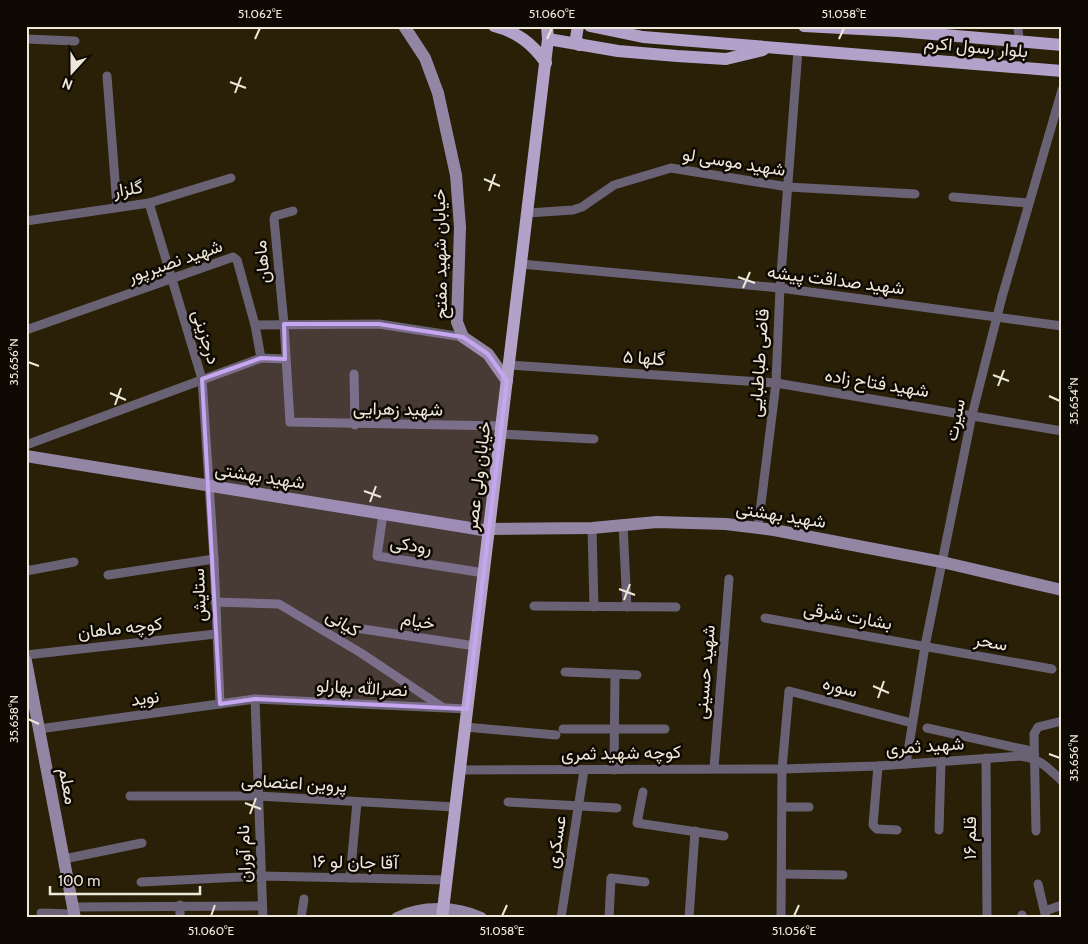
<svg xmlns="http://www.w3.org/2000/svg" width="1088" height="944" viewBox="0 0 1088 944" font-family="Cabin,Vazirmatn,sans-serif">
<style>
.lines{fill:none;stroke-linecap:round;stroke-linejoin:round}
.street{stroke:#696274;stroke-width:9}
.secondary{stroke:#9386a4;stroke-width:12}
.primary{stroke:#b2a2c9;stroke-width:12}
.marked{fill:#c6a6f0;fill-opacity:0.2;stroke:#c6a6f0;stroke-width:4;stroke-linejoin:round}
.ticks{fill:none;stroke:#eee8da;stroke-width:2}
.labels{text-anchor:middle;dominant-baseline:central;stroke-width:5;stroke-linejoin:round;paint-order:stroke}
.street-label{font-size:18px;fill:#eee8da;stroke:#0e0a03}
.neatline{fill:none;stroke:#eee8da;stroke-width:2}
.ticks-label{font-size:12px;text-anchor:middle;fill:#eee8da}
</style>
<rect width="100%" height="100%" fill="#292007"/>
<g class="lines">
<g class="street">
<path d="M1018 26 1019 40"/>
<path d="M26 39 75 41"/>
<path d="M107 76 117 207"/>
<path d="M953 197 1028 203"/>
<path d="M149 203 202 379 214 559 220 704"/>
<path d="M293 211 275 216 274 219 284 324 290 422 502 426"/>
<path d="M528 213 573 210 582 207 614 185 671 168 788 187 915 194"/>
<path d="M26 221 149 203 231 178"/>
<path d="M521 264 780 288 1062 326"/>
<path d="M255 325 379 324 463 337"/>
<path d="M26 330 233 257 237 260 255 325 261 358"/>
<path d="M509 365 776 383 1062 431"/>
<path d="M354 374 355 425"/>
<path d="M501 434 594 439"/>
<path d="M26 445 261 358 285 359"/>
<path d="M383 514 377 556 484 573"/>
<path d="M623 525 627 607"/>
<path d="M592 528 594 607"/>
<path d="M758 528 776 383 780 288 798 50"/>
<path d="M26 571 74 562"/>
<path d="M108 575 214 559"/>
<path d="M215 602 279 604 361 653 442 707"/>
<path d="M534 606 676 607"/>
<path d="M765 618 1052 669"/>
<path d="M356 628 475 646"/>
<path d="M26 655 216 634"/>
<path d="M565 672 637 675"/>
<path d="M255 699 263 918"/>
<path d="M465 727 556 735"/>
<path d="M927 728 1027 750 1034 758"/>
<path d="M39 729 255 699 467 709"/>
<path d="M563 729H665"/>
<path d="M986 758 987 918"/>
<path d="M906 764 925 646 972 415 1002 297 1062 90"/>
<path d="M878 766 873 825 877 829 897 830"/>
<path d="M714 768 729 579"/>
<path d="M460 770 782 769 878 766 1020 756C1040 758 1048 768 1062 781"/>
<path d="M614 770 615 674"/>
<path d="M643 792 637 823 724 836"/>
<path d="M130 796H258L455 807"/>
<path d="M508 802 617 808"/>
<path d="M782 807H809"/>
<path d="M939 830 941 762"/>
<path d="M1036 831 1034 734 1038 727 1062 721"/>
<path d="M64 859 142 843"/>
<path d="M782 874 843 875"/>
<path d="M350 878 357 802"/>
<path d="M141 882 262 876 447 880"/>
<path d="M1038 884 1046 918"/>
<path d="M180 905V918"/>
<path d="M73 907 262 906"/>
<path d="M1045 911 1062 905"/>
<path d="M41 913 74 914"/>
<path d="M1022 915V918"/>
<path d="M301 918 304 899"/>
<path d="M561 918 584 770"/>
<path d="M609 918 611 878 645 882"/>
<path d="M689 918 695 831"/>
<path d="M781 918 782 769 789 691 912 723"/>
</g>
<g class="secondary">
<path d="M404 26 425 58 438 93 456 175 460 227 457 322 463 337 488 354 507 381"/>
<path d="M26 456 489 531"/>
<path d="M489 529 592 528 657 522 726 524 774 530 942 562 1062 590"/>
<path d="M26 661 75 918"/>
<path d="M397 918C421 906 456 906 481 918"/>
</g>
<g class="primary">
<path d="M494 26C517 32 532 43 546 63"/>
<path d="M578 26 576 38 579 45"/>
<path d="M590 26 643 37 1062 71"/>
<path d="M804 26 898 31 1062 45"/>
<path d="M548 39 618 51 677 56 726 59 763 50"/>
<path d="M442 918 548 39 547 26"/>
</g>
</g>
<path class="marked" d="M284 324H379L463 337 488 354 507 381 467 709 255 699 220 704 202 379 261 358 285 359Z"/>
<path class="ticks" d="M255 39 260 28M547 39 552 28M839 39 844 28M230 82 246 88M235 93 241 77M484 179 500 186M489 191 495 174M738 277 755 283M743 288 750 272M28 362 39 366M993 375 1009 381M998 386 1004 370M110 393 126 400M1049 396 1060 401M115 405 121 388M364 491 381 497M370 502 376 486M619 589 635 595M624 600 630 584M873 686 889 693M878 698 884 681M28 719 39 724M1049 754 1060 758M245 803 261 809M250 814 256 798M211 916 215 905M502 916 507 905M794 916 799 905"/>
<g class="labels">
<g class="street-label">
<text transform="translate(976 47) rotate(5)">بلوار رسول اکرم</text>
<text transform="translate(734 162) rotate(9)">شهید موسی لو</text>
<text transform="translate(128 189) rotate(-9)">گلزار</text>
<text transform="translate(440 254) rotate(-91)">خیابان شهید مفتح</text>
<text transform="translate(175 261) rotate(-19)">شهید نصیرپور</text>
<text transform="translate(262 262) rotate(-96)">ماهان</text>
<text transform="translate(836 280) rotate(7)">شهید صداقت پیشه</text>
<text transform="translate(206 337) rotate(73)">درجزینی</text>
<text transform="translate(644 358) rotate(4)">گلها ۵</text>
<text transform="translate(759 363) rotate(-86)">قاضی طباطبایی</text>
<text transform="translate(877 383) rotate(9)">شهید فتاح زاده</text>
<text transform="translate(398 409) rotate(1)">شهید زهرایی</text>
<text transform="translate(955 420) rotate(-78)">سیرت</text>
<text transform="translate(260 476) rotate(9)">شهید بهشتی</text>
<text transform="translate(478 476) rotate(-83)">خیابان ولی عصر</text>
<text transform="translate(781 515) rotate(9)">شهید بهشتی</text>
<text transform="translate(411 545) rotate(9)">رودکی</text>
<text transform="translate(199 595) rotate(-92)">ستایش</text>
<text transform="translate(848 616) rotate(10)">بشارت شرقی</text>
<text transform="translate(418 621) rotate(9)">خیام</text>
<text transform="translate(343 623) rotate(31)">کیانی</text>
<text transform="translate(120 628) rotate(-6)">کوچه ماهان</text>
<text transform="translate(991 642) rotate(11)">سحر</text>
<text transform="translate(705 672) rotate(-85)">شهید حسینی</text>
<text transform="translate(840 687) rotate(15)">سوره</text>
<text transform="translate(362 688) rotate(3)">نصرالله بهارلو</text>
<text transform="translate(145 698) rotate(-8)">نوید</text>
<text transform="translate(925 746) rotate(-4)">شهید ثمری</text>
<text transform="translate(621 753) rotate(-1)">کوچه شهید ثمری</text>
<text transform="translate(294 783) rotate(3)">پروین اعتصامی</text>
<text transform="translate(68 786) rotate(79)">معلم</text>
<text transform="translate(970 838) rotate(-90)">قلم ۱۶</text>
<text transform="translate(556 842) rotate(-81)">عسکری</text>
<text transform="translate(244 854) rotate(-92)">نام آوران</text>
<text transform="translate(355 862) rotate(1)">آقا جان لو ۱۶</text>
</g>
</g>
<rect width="1088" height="944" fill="none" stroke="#0e0a03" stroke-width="55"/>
<g transform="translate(72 72) rotate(201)" stroke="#0e0a03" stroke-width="4" paint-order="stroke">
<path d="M0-4L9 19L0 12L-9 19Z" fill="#eee8da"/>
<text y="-8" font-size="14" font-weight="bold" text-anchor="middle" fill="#eee8da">N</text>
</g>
<path d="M50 886v8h150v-8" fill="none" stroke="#eee8da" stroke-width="2.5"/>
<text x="58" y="886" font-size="15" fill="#eee8da" stroke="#0e0a03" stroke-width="4" paint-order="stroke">100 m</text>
<rect x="28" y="28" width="1032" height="888" class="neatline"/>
<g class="ticks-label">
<text x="260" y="18">51.062°E</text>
<text x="552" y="18">51.060°E</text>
<text x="844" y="18">51.058°E</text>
<text transform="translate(14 362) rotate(-90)" y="4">35.656°N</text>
<text transform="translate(1074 401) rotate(-90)" y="4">35.654°N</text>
<text transform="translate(14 719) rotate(-90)" y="4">35.658°N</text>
<text transform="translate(1074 758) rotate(-90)" y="4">35.656°N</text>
<text x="211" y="935">51.060°E</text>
<text x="502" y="935">51.058°E</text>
<text x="794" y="935">51.056°E</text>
</g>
</svg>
